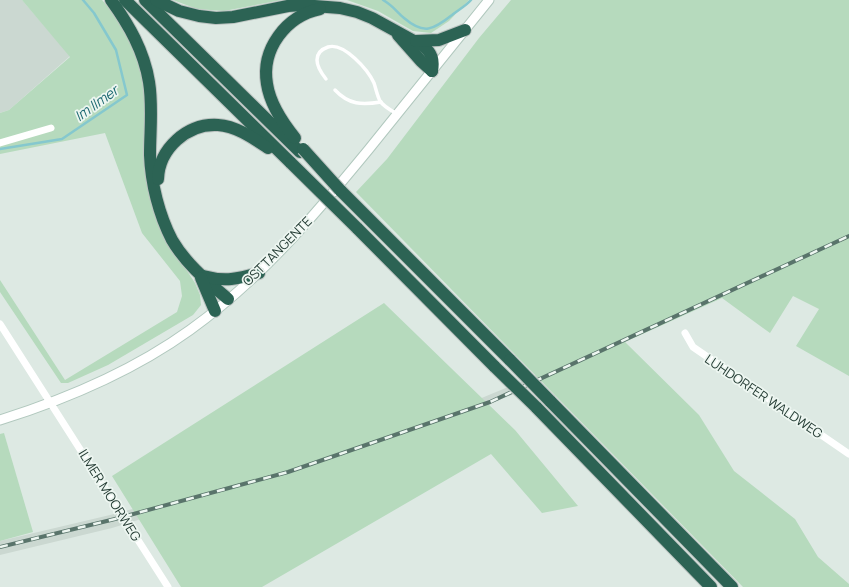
<svg xmlns="http://www.w3.org/2000/svg" width="849" height="587" viewBox="0 0 849 587" font-family="Manrope,sans-serif">
<style>
.built{fill:#cbd8d1}
.green{fill:#b6dabd}
.lines{fill:none;stroke-linecap:round;stroke-linejoin:round}
.stream{stroke:#85c8ce;stroke-width:2.5}
.secondary-casing{stroke:#b1c8be;stroke-width:11}
.highway-casing{stroke:#bcc3c1;stroke-width:14}
.lane{stroke:#fff;stroke-width:3.5}
.street{stroke:#fff;stroke-width:7}
.secondary{stroke:#fff;stroke-width:9}
.highway{stroke:#2c6354;stroke-width:12}
.rail-casing{stroke:#59746b;stroke-width:4}
.rail{stroke:#edf6f1;stroke-width:2.5;stroke-dasharray:8;stroke-linecap:butt}
.highway-bridge-casing{stroke:#bcc3c1;stroke-width:14;stroke-linecap:butt}
.highway-bridge{stroke:#2c6354;stroke-width:12}
.labels{text-anchor:middle;dominant-baseline:central;stroke-width:3.5;stroke-linejoin:round;paint-order:stroke}
.street-label{font-size:13px;fill:#1f372f;stroke:#edf6f1}
.water-label{font-size:14px;font-style:italic;fill:#1c6971;stroke:#edf6f1}
</style>
<rect width="100%" height="100%" fill="#dde9e3"/>
<g class="built">
<path d="M0 0H22L70 56 9 110 0 113Z"/>
<path d="M615 337 624 342 547 380 426 431 112 528 0 555V541L110 515 242 480 426 421 532 377Z"/>
</g>
<g class="green">
<path d="M22 0H102L124 26 139 58 144 79 167 240 195 283 200 295 201 305 193 315 108 365 68 383H61L0 292V280L65 380 177 312 182 296 180 281 142 233 105 133 0 154V113L9 110 70 57Z"/>
<path d="M173 0H282L224 11 197 9Z"/>
<path d="M347 0H469L449 21 431 33 413 31 378 11Z"/>
<path d="M511 0H849V376L796 346 819 309 793 296 770 333 722 298 625 342 699 415 734 471 795 519 818 557 849 584V587H743L356 192 387 159 479 38Z"/>
<path d="M384 303 515 430 578 506 542 513 491 454 262 587H181L112 476Z"/>
<path d="M4 433 33 532 0 541V434Z"/>
</g>
<g class="lines">
<g class="stream">
<path d="M383 0C392 5 397 12 404 18 424 35 433 30 452 15 458 10 466 6 471 0"/>
<path d="M0 149 62 139 127 95 116 50 94 13 83 0"/>
</g>
<defs>
<path id="secondary" d="M0 420C67 399 133 371 190 330 261 279 314 216 369 149 409 100 449 50 489 0"/>
<g id="highway">
<path d="M111 0C129 25 144 51 149 82 153 106 150 131 150 155 151 183 159 215 172 240 186 264 207 281 228 299"/>
<path d="M125 0 291 163"/>
<path d="M145 0 300 152"/>
<path d="M156 0 179 11 199 16 216 18 233 17 288 6 302 5 340 8 357 12 372 18 423 46C432 53 434 60 432 71"/>
<path d="M398 35 421 61 432 71"/>
<path d="M416 41 439 40 465 30"/>
<path d="M295 138C282 122 270 104 267 84 261 49 286 16 320 9"/>
<path d="M158 179C159 149 187 123 218 125 236 126 253 138 268 148"/>
<path d="M340 190 510 360"/>
<path d="M357 228 495 367"/>
<path d="M203 276C225 282 238 279 259 273"/>
<path d="M201 278 215 311"/>
<path d="M550 401 732 587"/>
<path d="M536 407 711 587"/>
</g>
</defs>
<use href="#secondary" class="secondary-casing"/>
<use href="#highway" class="highway-casing"/>
<g class="lane">
<path d="M326 79C322 74 317 67 317 60 317 53 322 49 328 47 344 42 368 70 374 83 376 89 377 95 380 101 383 106 392 111 397 114"/>
<path d="M335 90C349 105 362 105 381 102"/>
</g>
<g class="street">
<path d="M0 143 51 128"/>
<path d="M0 324 168 587"/>
<path d="M685 333 693 347 849 454"/>
</g>
<use href="#secondary" class="secondary"/>
<use href="#highway" class="highway"/>
<defs>
<path id="rail" d="M0 547 115 519 288 472 490 402 849 236"/>
</defs>
<use href="#rail" class="rail-casing"/>
<use href="#rail" class="rail"/>
<defs>
<g id="highway-bridge">
<path d="M303 149 340 190"/>
<path d="M291 163 357 228"/>
<path d="M510 360 550 401"/>
<path d="M495 367 536 407"/>
</g>
</defs>
<use href="#highway-bridge" class="highway-bridge-casing"/>
<use href="#highway-bridge" class="highway-bridge"/>
</g>
<g class="labels">
<g class="street-label">
<text transform="translate(277 251) rotate(-45)">OSTTANGENTE</text>
<text transform="translate(764 396) rotate(34)">LUHDORFER WALDWEG</text>
<text transform="translate(110 495) rotate(58)">ILMER MOORWEG</text>
</g>
<g class="water-label">
<text transform="translate(96 103) rotate(-36)">Im Ilmer</text>
</g>
</g>
</svg>
